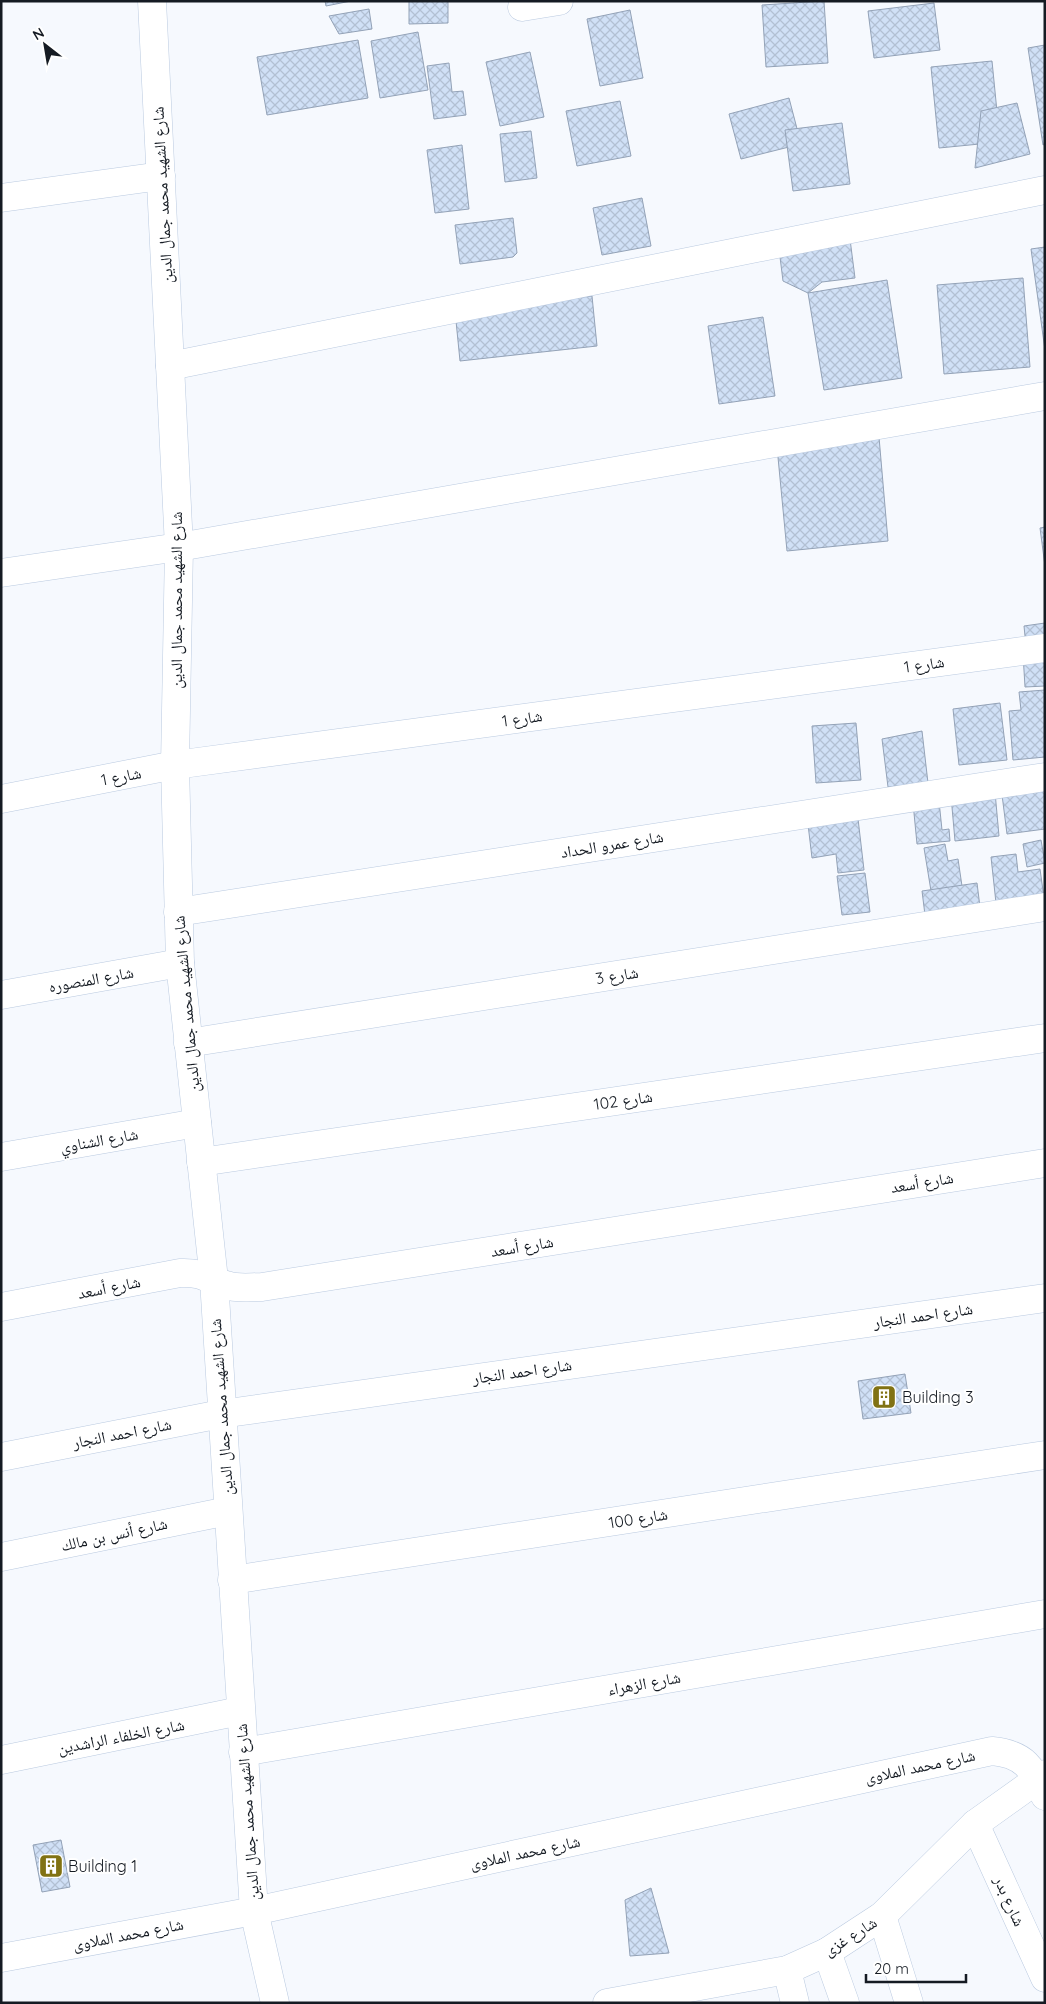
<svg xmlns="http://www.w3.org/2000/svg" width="1046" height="2004" viewBox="0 0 1046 2004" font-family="Quicksand,'Noto Naskh Arabic',sans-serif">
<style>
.building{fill:url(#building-cross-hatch);stroke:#93a2b7}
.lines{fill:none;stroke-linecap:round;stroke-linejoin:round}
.street-casing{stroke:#bacae0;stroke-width:29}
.street{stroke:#fff;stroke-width:28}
.labels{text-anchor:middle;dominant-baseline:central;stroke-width:4;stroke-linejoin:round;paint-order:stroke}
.street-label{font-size:16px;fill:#151b23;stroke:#fff}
.poi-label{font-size:16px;fill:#151b23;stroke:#fff;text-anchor:start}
</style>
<defs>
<pattern id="building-cross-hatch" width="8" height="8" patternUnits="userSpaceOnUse" patternTransform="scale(1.25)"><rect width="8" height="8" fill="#d0e0f6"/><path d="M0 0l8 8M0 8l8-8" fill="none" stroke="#b2c0d3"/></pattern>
</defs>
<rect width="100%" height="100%" fill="#f6f9fe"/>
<g class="building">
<path d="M325 1H351L326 6Z"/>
<path d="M409 1H448V23L409 24Z"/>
<path d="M824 1 828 63 766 67 762 5Z"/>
<path d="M934 3 940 50 874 58 868 11Z"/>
<path d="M369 9 372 29 339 34 329 16Z"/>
<path d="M630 10 643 78 600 86 587 19Z"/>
<path d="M418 32 428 90 380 98 371 41Z"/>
<path d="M358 40 368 98 267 115 257 57Z"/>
<path d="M1045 45V144L1043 145 1028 48Z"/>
<path d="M530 52 544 117 500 126 486 62Z"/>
<path d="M992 61 1000 142 939 148 931 67Z"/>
<path d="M449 63 452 92 463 91 466 115 434 119 427 66Z"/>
<path d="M789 98 801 144 741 159 729 114Z"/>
<path d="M620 101 631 156 577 166 566 111Z"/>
<path d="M1017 103 1030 154 975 168 981 111Z"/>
<path d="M842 123 850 184 793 191 785 130Z"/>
<path d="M531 131 537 178 505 182 500 134Z"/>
<path d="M462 145 469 209 435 213 427 150Z"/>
<path d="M642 198 651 246 602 255 593 208Z"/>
<path d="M513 218 517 253 513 257 460 264 455 225Z"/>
<path d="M850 239 855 278 822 282 808 293 783 281 779 249Z"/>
<path d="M1045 247V350L1031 249Z"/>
<path d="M1023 278 1030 367 944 374 937 285Z"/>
<path d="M887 280 902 378 824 390 808 293Z"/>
<path d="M592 296 597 346 460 361 455 311Z"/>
<path d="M763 317 775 396 719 404 708 326Z"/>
<path d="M879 437 888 541 787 551 777 447Z"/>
<path d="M1045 527V566L1040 528Z"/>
<path d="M1045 623V643L1026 646 1024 626Z"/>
<path d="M1045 653V686L1025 687 1023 654Z"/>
<path d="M1045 690V757L1013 760 1009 711 1021 710 1019 692Z"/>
<path d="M1000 703 1007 760 959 765 953 709Z"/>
<path d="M856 723 861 780 816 783 812 726Z"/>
<path d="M922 731 928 783 888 787 882 739Z"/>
<path d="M1045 780V829L1007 834 1001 787Z"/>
<path d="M995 792 999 836 955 841 951 796Z"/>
<path d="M939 801 942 830 949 829 950 841 917 844 913 803Z"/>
<path d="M857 810 864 870 838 873 836 854 812 858 807 816Z"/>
<path d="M1041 840 1045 863 1027 867 1023 844Z"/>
<path d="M945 844 948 861 958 859 962 886 931 891 924 848Z"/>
<path d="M1016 854 1018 872 1040 869 1044 898 996 903 991 857Z"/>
<path d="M865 873 870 912 842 915 837 876Z"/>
<path d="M977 883 980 907 925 915 922 891Z"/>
<path d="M905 1374 911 1413 863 1419 858 1381Z"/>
<path d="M61 1840 70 1887 42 1892 33 1845Z"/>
<path d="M651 1888 669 1953 630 1956 625 1900Z"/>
</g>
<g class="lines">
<defs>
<g id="street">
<path d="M152 1 179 547 175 765 180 963 214 1280 254 1911 275 2003"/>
<path d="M522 7 559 1"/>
<path d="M1 198 161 176"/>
<path d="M170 366 1045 190"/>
<path d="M1 573 179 547 1045 396"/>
<path d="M1 799 175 765 1045 648"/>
<path d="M178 912 1045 777"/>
<path d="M1 995 180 963"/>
<path d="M188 1043 1045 907"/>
<path d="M1 1157 197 1123"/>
<path d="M201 1162 1045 1038"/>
<path d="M1 1307 180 1273C203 1272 207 1279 226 1285 237 1289 250 1287 262 1287L1045 1163"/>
<path d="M1 1457 221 1414 1045 1298"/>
<path d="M1 1557 228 1511"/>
<path d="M232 1580 1045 1455"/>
<path d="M243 1752 1045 1614"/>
<path d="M1 1760 240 1711"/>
<path d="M975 1824 1045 1978"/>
<path d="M882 1916 909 2003"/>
<path d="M827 1952 845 2003"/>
<path d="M1 1958 254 1911 992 1751C1025 1754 1032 1768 1045 1796"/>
<path d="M787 1970 795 2003"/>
<path d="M607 2003 787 1970 827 1952 882 1916 975 1824 1045 1774"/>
</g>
</defs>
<use href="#street" class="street-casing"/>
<use href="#street" class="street"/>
</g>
<defs>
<symbol id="building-square" viewBox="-11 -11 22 22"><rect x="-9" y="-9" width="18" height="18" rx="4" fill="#817213" stroke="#fff"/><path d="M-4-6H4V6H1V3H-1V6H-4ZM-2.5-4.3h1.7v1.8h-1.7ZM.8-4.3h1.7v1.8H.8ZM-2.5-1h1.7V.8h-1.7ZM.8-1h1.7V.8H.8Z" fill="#fff"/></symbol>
</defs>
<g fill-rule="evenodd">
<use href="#building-square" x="870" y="1383" width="28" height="28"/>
<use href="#building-square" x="37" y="1852" width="28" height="28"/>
</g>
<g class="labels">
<g class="street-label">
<text transform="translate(162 195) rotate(-93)">شارع الشهيد محمد جمال الدين</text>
<text transform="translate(176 600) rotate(-90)">شارع الشهيد محمد جمال الدين</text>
<text transform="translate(924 664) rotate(-8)">شارع 1</text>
<text transform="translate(522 718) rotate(-8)">شارع 1</text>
<text transform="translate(121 776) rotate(-11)">شارع 1</text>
<text transform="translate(612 844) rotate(-9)">شارع عمرو الحداد</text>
<text transform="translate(617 975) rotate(-9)">شارع 3</text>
<text transform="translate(91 979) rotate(-10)">شارع المنصوره</text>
<text transform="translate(186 1004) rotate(-95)">شارع الشهيد محمد جمال الدين</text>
<text transform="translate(623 1100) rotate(-8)">شارع 102</text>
<text transform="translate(99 1140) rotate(-10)">شارع الشناوي</text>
<text transform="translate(922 1182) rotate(-9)">شارع أسعد</text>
<text transform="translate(522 1246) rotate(-9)">شارع أسعد</text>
<text transform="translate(109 1287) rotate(-11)">شارع أسعد</text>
<text transform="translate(923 1315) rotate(-8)">شارع احمد النجار</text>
<text transform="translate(522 1371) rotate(-8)">شارع احمد النجار</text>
<text transform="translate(221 1407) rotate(-94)">شارع الشهيد محمد جمال الدين</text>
<text transform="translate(122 1433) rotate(-11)">شارع احمد النجار</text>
<text transform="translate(638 1518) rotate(-9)">شارع 100</text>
<text transform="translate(114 1534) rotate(-12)">شارع أنس بن مالك</text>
<text transform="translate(644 1683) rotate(-10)">شارع الزهراء</text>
<text transform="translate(121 1736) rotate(-11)">شارع الخلفاء الراشدين</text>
<text transform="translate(920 1766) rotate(-12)">شارع محمد الملاوى</text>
<text transform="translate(247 1812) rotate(-94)">شارع الشهيد محمد جمال الدين</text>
<text transform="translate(525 1852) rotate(-12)">شارع محمد الملاوى</text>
<text transform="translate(1010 1901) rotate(66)">شارع بدر</text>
<text transform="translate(128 1934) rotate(-11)">شارع محمد الملاوى</text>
<text transform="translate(850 1936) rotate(-32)">شارع غزى</text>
</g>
<g class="poi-label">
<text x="902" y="1397">Building 3</text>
<text x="68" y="1866">Building 1</text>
</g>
</g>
<rect width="1046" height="2004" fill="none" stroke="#151b23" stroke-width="5"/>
<g transform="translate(45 45) rotate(329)" stroke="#ffffff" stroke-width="4" paint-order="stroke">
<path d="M0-4L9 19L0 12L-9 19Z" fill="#151b23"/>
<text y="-8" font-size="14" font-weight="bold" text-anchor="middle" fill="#151b23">N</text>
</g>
<path d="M866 1974v8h100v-8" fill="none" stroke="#151b23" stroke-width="2.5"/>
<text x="874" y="1974" font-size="15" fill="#151b23" stroke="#ffffff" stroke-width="4" paint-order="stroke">20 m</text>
</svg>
